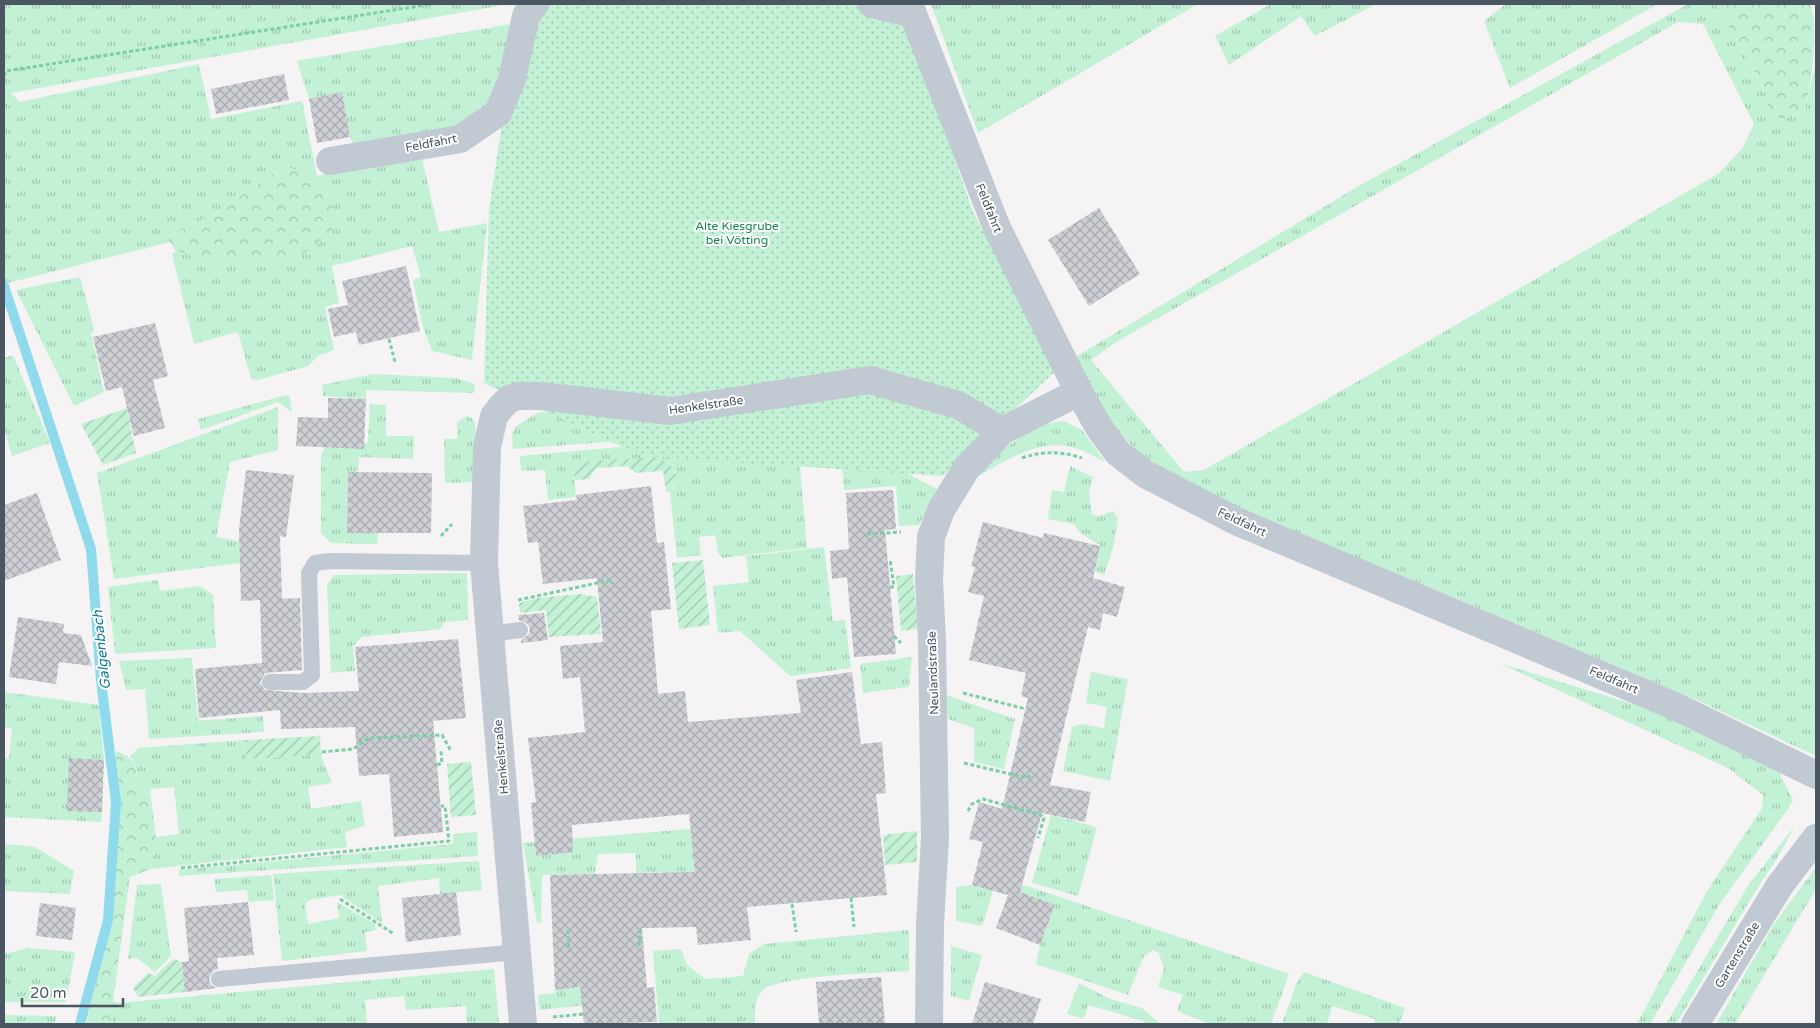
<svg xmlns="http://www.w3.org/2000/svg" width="1820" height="1028" viewBox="0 0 1820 1028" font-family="'Varela Round',sans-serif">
<defs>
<pattern id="grass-tufts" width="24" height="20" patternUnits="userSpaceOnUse" patternTransform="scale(1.25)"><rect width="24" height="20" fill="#c3f1d5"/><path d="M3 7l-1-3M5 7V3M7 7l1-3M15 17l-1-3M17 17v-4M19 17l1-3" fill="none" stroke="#a0c6b0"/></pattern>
<pattern id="forest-crowns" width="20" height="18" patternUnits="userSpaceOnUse" patternTransform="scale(1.25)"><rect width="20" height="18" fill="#c3f1d5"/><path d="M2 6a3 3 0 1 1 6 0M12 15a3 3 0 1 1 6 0" fill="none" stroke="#a0c6b0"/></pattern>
<pattern id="park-dots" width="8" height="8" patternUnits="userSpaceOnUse" patternTransform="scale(1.25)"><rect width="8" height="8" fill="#c3f1d5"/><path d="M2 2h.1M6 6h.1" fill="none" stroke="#a0c6b0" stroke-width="1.8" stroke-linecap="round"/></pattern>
<pattern id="garden-furrows" width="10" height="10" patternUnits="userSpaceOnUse" patternTransform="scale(1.25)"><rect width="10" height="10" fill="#c3f1d5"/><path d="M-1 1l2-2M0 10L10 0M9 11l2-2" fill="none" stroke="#a0c6b0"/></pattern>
<pattern id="building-cross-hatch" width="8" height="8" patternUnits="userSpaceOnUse" patternTransform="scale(1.25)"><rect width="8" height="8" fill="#cdcfd5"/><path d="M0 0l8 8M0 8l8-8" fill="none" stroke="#a8abb0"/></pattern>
</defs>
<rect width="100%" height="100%" fill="#f5f3f3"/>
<path fill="url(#grass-tufts)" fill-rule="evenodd" d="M4,4H509L11,93L20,102L199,64L211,119L302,101L317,176L421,154L439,232L487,223L472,360L432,351L423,328L413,280L421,277L412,246L332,266L339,303L325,307L334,350L318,356L308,366L258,380L251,379L238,332L194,344L172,254L176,251L208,260L285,166L210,217L184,227L167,238L170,242L4,284Z
M931,4H1198L978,133Z
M1271,4H1376L1315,36L1301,16L1229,65L1215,36Z
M1506,4H1655L1656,5L1510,88L1484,21Z
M1688,4H1716L1766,91L1768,111L1782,120L1805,109L1816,61V756L1699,701L1429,587L1241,512L1170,476L1139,454L1107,418L1074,358L1362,184ZM1678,22L1703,24L1754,124L1742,149L1718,174L1204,470L1184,472L1091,360L1116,342Z
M512,24L503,93L467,129L356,149L350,137L342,93L309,99L297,61Z
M80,277L94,329L91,333L104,392L74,406L16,290Z
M13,355L50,443L12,456L4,428V358Z
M373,374L456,378L475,384L474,393L366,390V399L323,396L322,385Z
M286,395L290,397L292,412L278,402L201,430L198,419Z
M370,404L386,405V436H414L413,459L359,457L358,472L348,473L347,532L378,533L377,544L331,543L321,533V455L328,442L368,443Z
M278,407V450L230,462L216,537L248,543V562L114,579L97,473Z
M549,412L796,428L513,449L512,436L515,427L537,413Z
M467,416L472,418L475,423L476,482L445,483L444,439H457V422Z
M1064,421L1082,430L1105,462C1093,456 1080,448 1066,446C1034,441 1004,462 976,477C1001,451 1027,423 1064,421Z
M797,431L807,548L722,558L718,553L715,535L699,537L701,555L677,558L670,492L675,486L676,472L664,460L573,467L576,497L548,500L545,470L521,471L520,456Z
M841,451L881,460L937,489L919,525L899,526L896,486L844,490Z
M1070,466L1093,477L1089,492L1092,515L1099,516L1113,511L1118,518L1114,545L1104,575L1094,571L1100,545L1080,533L1074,524L1048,519L1052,490L1064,492Z
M824,547L833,621L845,620L851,668L790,676L740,631L718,633L713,586L749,582L746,556Z
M467,573L468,620L445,622L440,629L362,637L353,646L355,671L331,673L327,585L334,575Z
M158,580L160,591L200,586L213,595L216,648L115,654L108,587Z
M912,657L909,687L863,693L860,664Z
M192,658L198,721L263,716L264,732L149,739L145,689L126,690L119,661Z
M1499,663L1662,713L1778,770L1793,800L1788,809L1721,902L1650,1024H1637L1706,893L1762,808L1763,795L1728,768Z
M1091,672L1128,679L1110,781L1063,771L1072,727L1082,724L1104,728L1107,707L1086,703Z
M4,692L99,705L104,760L69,759L102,812L101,822L4,817V758L9,759L12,728L4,727Z
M946,695L1015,719L1004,769L974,762V728L948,719Z
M245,740L247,759L321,755L332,783L308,787L311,809L361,801L365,826L345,832L347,847L151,869L156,837L179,834L174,787L150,789L139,784L136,766L130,756L139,748Z
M1051,815L1097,827L1078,896L1032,883Z
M1794,827L1781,852L1750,900L1676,1024H1666L1749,884Z
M690,829L692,845L708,843L712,888L663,913L662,872L636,873V853L598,854L595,874L542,875L541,923H537L523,843L535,842L536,856L557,840Z
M477,832L478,856L179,876V870L453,844V834Z
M4,844L35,847L74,871L70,894L4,891Z
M479,861L482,890L440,894L439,878L378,886L382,923L340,895L309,900L305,904L308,924L339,918L337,902L375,924L376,930L365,932L367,951L282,961L273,874Z
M1816,867V889L1735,1024H1716L1772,927Z
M271,875L274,900L249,902L247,890L216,892L214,879Z
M1015,882L1289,974L1271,1024H1210L1177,1011L1183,995L1158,987L1164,969L1159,953L1153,950L1144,956L1128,995L1036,964L1040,945L1055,906L1011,889Z
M161,884L171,956L155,972L137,958L128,959L137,885Z
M972,885L993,891L982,926L956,921V887Z
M909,930V971C884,973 775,975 762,991C754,999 755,1014 755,1024H659L653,951L681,949L687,965L705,979L743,976L749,954L764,944Z
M951,946L982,955L969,1001L951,996Z
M28,948L75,952L66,1002H4V954Z
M494,969L499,1024H467L466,1006L406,1010L404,996L365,1000L367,1024H111L118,1003Z
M1304,972L1405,1008L1399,1024H1374L1375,1019L1332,1006L1327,1024H1282L1297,982Z
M1079,983L1110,999L1142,1008L1160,1024H1143L1144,1021L1088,1005L1084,1019L1067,1014Z
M584,987L586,1005L539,1010L538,995L555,993V990Z
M4,1015L56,1016L55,1024H4Z"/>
<path fill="url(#forest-crowns)" d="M1716,4H1810C1820,24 1811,85 1805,109L1782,120L1768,111L1766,91Z
M285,166L316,177L335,205L332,231L298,258L253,261L208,260L176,251L167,238L184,227L210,217Z
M116,751C136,758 135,765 139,784L150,789L156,837L151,869L130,877L113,1001L118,1003L111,1024H86L111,922L120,806L115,761Z"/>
<path fill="url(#park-dots)" d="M515,4H901L973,212L1058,369L943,476L642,456L484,383L489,210L504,110Z"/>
<path fill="url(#garden-furrows)" d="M127,408L136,453L103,465L81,424Z
M656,457C668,461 674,467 678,479L670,492H666L663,471L636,473L627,466L596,468L589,479L575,480L573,467L579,462Z
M703,560L710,625L679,629L672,563Z
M913,574L918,629L901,631L896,576Z
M579,594L597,597L601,634L549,637L546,610L520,613L519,603L538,598Z
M320,736L321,755L246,759L245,740Z
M471,762L476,815L451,817L447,764Z
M917,831V862L885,865L883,835Z
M173,959L182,962L185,992L138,997L133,988L148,973L155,976Z"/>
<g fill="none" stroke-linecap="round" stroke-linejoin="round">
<path stroke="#90daee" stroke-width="10" d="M4,286L91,549L101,681L116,802L108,920L80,1024"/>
</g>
<path fill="url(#building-cross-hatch)" d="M284,74L289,100L216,114L211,89Z
M342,92L350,137L317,143L309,99Z
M1099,208L1140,274L1089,306L1048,240Z
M406,266L420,331L359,345L356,332L334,337L328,309L348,305L342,281Z
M155,323L168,376L153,380L165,428L134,436L122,387L106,391L93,337Z
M328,398L366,399L364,449L296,446L298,417L328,418Z
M246,470L294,475L286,537L280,536L282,599H277L300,598L302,670L265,673L260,682L265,690L304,693L359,691L355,647L458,639L466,718L433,721L443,832L394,837L389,774L359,776L355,727L281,729L280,710L199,718L195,669L262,663L260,600L241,601L239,529Z
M348,472L432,473L431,533H347Z
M651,486L657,543L664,542L671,609L651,611L658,694L685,691L688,722L801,713L796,680L852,672L861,744L882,742L886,793L876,794L887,895L747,907L751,940L698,945L696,927L642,928L647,988L654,987L657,1022L584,1024L580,987L555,990L550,875L695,872L689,814L572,825L573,852L536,856L531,803L536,802L528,738L585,732L580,677L563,679L560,646L603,642L597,578L543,584L538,542L528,543L523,506L577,500L576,495Z
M893,490L896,529L885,530L896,654L854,657L847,577L832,579L830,551L849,549L846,493Z
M37,493L61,560L4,581V505Z
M983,522L1043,538L1044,533L1100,546L1093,578L1125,587L1117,617L1103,613L1100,630L1088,627L1050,785L1091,792L1085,822L1042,813L1020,892L1055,905L1040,945L996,928L1008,895L972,885L983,842L969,839L979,802L1002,809L1028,698L1021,696L1026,673L969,660L984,596L968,592L975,567L971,566Z
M544,613L548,640L521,643V640L529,634L530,629L528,624L519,620L518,615Z
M18,617L64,624L63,633L81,635L92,666L59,662L56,684L9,677Z
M69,758L104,760L102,812L67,811Z
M456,892L461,935L406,942L402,898Z
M248,902L254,955L217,958L218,969L213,971L209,979L211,985L217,988L185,992L182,962L189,961L184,908Z
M40,903L76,908L72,940L36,936Z
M881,977L885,1024H819L816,982Z
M985,982L1041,999L1033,1024H972Z"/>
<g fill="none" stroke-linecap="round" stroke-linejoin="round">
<path stroke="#7ad0a6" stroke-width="3" stroke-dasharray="4 2.5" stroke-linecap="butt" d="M4,76L6,71L432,4
M389,339L395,362
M1022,458C1043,451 1061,451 1082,458
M869,532V534L901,532
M441,536L452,524
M890,587H894L890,559
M518,600L611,580L612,584
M894,636L901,643
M963,693L1026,709
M322,752L353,749L369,738L442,735L451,751
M964,763L1027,778L1032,774
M437,765L442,763L441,751
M968,811L972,804L983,799L1041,815L1044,818L1038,838
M181,868L449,841L445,806H441
M851,898L854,927
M340,899L394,934
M792,904L796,932
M568,930L569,949
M639,946L640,928
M553,1017L583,1014"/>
<path stroke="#c1cad2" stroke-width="16" d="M491,634L520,630
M270,682H303L312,675L309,573L315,563L330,561L484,563
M219,979L518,952"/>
<path stroke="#c1cad2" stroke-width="28" d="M872,4L913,14
M909,4L997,228L1079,392L1100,429L1118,453L1145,474L1236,521L1677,707L1816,775
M330,161L460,139L498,113L512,79L526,16L535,4
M523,1024L484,563L487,447L494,416L501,407L509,399L518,396H541L670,411L870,380L958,405L1002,431
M929,1024L930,924L935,838L932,642L929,579L931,537L941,510L966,469L1002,431L1079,392
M1695,1024L1780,885L1816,838"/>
</g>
<g text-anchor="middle" stroke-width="4" stroke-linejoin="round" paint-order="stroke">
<g font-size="12" fill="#4a5661" stroke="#fff">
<text transform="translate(431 143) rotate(-11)" y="4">Feldfahrt</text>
<text transform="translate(989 208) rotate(68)" y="4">Feldfahrt</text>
<text transform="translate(706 405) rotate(-8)" y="4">Henkelstraße</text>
<text transform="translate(1242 522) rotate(25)" y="4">Feldfahrt</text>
<text transform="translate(933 673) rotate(-92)" y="4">Neulandstraße</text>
<text transform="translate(1614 680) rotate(23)" y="4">Feldfahrt</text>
<text transform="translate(501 757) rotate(-95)" y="4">Henkelstraße</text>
<text transform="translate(1737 955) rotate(-59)" y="4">Gartenstraße</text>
</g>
<g font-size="12" fill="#17864f" stroke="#fff">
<text x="737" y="230">Alte Kiesgrube<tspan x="737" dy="14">bei Vötting</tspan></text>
</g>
<g font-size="14" font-style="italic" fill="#0c7c9b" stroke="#fff">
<text transform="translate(101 650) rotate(-96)" y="5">Galgenbach</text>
</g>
</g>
<rect width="1820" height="1028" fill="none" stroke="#4a5661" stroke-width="10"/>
<path d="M22 998v8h101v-8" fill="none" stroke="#4a5661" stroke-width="2.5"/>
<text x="30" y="998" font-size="15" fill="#4a5661" stroke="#ffffff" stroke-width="4" paint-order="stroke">20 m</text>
</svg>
